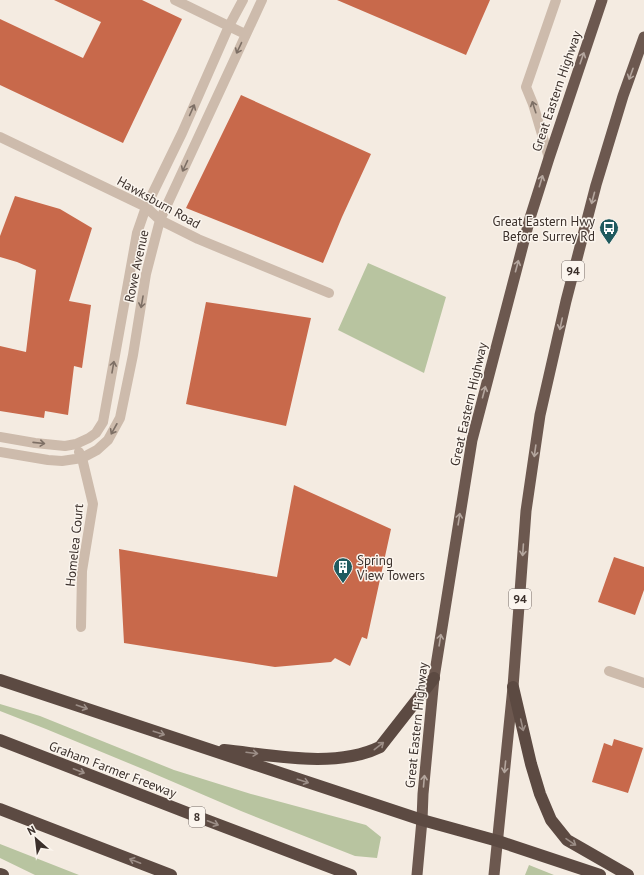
<svg xmlns="http://www.w3.org/2000/svg" width="644" height="875" viewBox="0 0 644 875" font-family="'PT Sans',sans-serif">
<rect width="100%" height="100%" fill="#f4ebe1"/>
<path fill="#b8c4a0" d="M368,263L446,297L424,373L338,330Z
M0,704L40,716L174,770L251,794L366,825L381,837L377,858L355,856L241,811L150,772L46,729L0,711Z
M0,844L79,875H35L0,858Z
M529,865L554,875H525Z"/>
<path fill="#c8694b" d="M54,0H142L182,19L123,143L0,85V19L83,58L101,22Z
M337,0H490L466,55Z
M241,95L371,154L342,217L323,263L186,208Z
M15,196L60,209L92,228L69,301L91,305L82,368L74,366L68,415L45,411L44,418L0,411V346L26,352L36,270L17,262L0,257V236Z
M206,302L311,318L286,426L186,404Z
M294,485L391,529L367,639L362,637L350,666L335,658L331,662L275,667L124,643L119,549L277,577Z
M614,557L644,567V590L635,615L598,602Z
M614,739L643,748L628,793L592,782L604,743L612,746Z"/>
<g fill="none" stroke-linecap="round" stroke-linejoin="round">
<path stroke="#cdbbac" stroke-width="10" d="M175,0L245,34
M0,137L146,207L160,220L198,239L329,293
M549,158L533,104L526,87L556,0
M0,437L35,443L65,446L76,444L89,438L96,433L103,422L137,233L146,207L182,133L229,26L243,0
M0,452L48,460L62,461L82,458L97,450L108,440L120,418L133,355L146,274L160,220L262,0
M79,452L82,458L93,504L82,571L81,627
M609,671L644,683"/>
<path stroke="#6c584f" stroke-width="11" d="M417,875L422,820L423,794L434,678L472,440L530,218L549,158L602,0
M494,875L513,687L526,511L540,415L566,301L596,185L623,96L644,37"/>
<path stroke="#5c4a42" stroke-width="12" d="M0,680L422,820L498,841L600,875
M513,687L531,764L540,794L551,820L567,840L628,875
M0,740L193,815L351,875
M224,750C272,755 335,769 380,747L434,678
M0,809L171,875
M0,874L3,875"/>
</g>
<defs><path id="oneway-shaft" d="M-6 0H5M1.5-3L5.5 0L1.5 3" fill="none" stroke-width="1.6" stroke-linecap="round" stroke-linejoin="round"/></defs>
<g stroke="#7d6f65">
<use href="#oneway-shaft" transform="translate(239 48) rotate(115)"/>
<use href="#oneway-shaft" transform="translate(534 107) rotate(-108)"/>
<use href="#oneway-shaft" transform="translate(192 110) rotate(-66)"/>
<use href="#oneway-shaft" transform="translate(185 166) rotate(115)"/>
<use href="#oneway-shaft" transform="translate(142 302) rotate(100)"/>
<use href="#oneway-shaft" transform="translate(113 367) rotate(-80)"/>
<use href="#oneway-shaft" transform="translate(114 429) rotate(119)"/>
<use href="#oneway-shaft" transform="translate(39 443) rotate(6)"/>
</g>
<g stroke="#b4a69e">
<use href="#oneway-shaft" transform="translate(582 58) rotate(-71)"/>
<use href="#oneway-shaft" transform="translate(631 74) rotate(110)"/>
<use href="#oneway-shaft" transform="translate(541 181) rotate(-73)"/>
<use href="#oneway-shaft" transform="translate(593 198) rotate(105)"/>
<use href="#oneway-shaft" transform="translate(517 266) rotate(-75)"/>
<use href="#oneway-shaft" transform="translate(561 324) rotate(102)"/>
<use href="#oneway-shaft" transform="translate(484 392) rotate(-75)"/>
<use href="#oneway-shaft" transform="translate(535 451) rotate(98)"/>
<use href="#oneway-shaft" transform="translate(459 519) rotate(-81)"/>
<use href="#oneway-shaft" transform="translate(523 550) rotate(94)"/>
<use href="#oneway-shaft" transform="translate(440 640) rotate(-81)"/>
<use href="#oneway-shaft" transform="translate(505 767) rotate(96)"/>
<use href="#oneway-shaft" transform="translate(424 781) rotate(-85)"/>
</g>
<g stroke="#9c8e87">
<use href="#oneway-shaft" transform="translate(82 707) rotate(19)"/>
<use href="#oneway-shaft" transform="translate(522 725) rotate(77)"/>
<use href="#oneway-shaft" transform="translate(159 733) rotate(18)"/>
<use href="#oneway-shaft" transform="translate(379 746) rotate(-38)"/>
<use href="#oneway-shaft" transform="translate(252 753) rotate(7)"/>
<use href="#oneway-shaft" transform="translate(79 771) rotate(21)"/>
<use href="#oneway-shaft" transform="translate(303 781) rotate(18)"/>
<use href="#oneway-shaft" transform="translate(213 823) rotate(21)"/>
<use href="#oneway-shaft" transform="translate(571 842) rotate(34)"/>
<use href="#oneway-shaft" transform="translate(135 861) rotate(-159)"/>
</g>
<defs>
<g id="bus-pin" transform="scale(1)"><path d="M0 17L-7.5 6A9.5 9.5 0 1 1 7.5 6Z" fill="#1f5a5e" stroke="#fbf5ee"/><path d="M-5-6H5V4H4V6H2V4H-2V6H-4V4H-5ZM-3.5-4V0h7V-4ZM-3.5 1.2v1.5H-2V1.2ZM2 1.2v1.5H3.5V1.2Z" fill="#fff"/></g>
<g id="building-pin" transform="scale(1)"><path d="M0 17L-7.5 6A9.5 9.5 0 1 1 7.5 6Z" fill="#1f5a5e" stroke="#fbf5ee"/><path d="M-4-6H4V6H1V3H-1V6H-4ZM-2.5-4.3h1.7v1.8h-1.7ZM.8-4.3h1.7v1.8H.8ZM-2.5-1h1.7V.8h-1.7ZM.8-1h1.7V.8H.8Z" fill="#fff"/></g>
</defs>
<g fill-rule="evenodd">
<use href="#bus-pin" x="609" y="228"/>
<use href="#building-pin" x="343" y="567"/>
</g>
<g text-anchor="middle" stroke-width="3" stroke-linejoin="round" paint-order="stroke">
<g fill="#fbf5ee" stroke="#756b66" stroke-width="1">
<rect x="562" y="261" width="22" height="20" rx="3"/>
<rect x="509" y="589" width="22" height="20" rx="3"/>
<rect x="189" y="807" width="16" height="20" rx="3"/>
</g>
<g font-size="12" font-weight="bold" fill="#3b302b">
<text x="573" y="275">94</text>
<text x="520" y="603">94</text>
<text x="197" y="821">8</text>
</g>
<g font-size="13" fill="#3b302b" stroke="#fbf5ee">
<text transform="translate(556 91) rotate(-71)" y="5">Great Eastern Highway</text>
<text transform="translate(159 202) rotate(29)" y="5">Hawksburn Road</text>
<text transform="translate(136 266) rotate(-78)" y="5">Rowe Avenue</text>
<text transform="translate(468 404) rotate(-77)" y="5">Great Eastern Highway</text>
<text transform="translate(74 545) rotate(-84)" y="5">Homelea Court</text>
<text transform="translate(416 725) rotate(-84)" y="5">Great Eastern Highway</text>
<text transform="translate(113 769) rotate(21)" y="5">Graham Farmer Freeway</text>
</g>
<g font-size="13" fill="#3b302b" stroke="#fbf5ee" text-anchor="end">
<text x="595" y="226">Great Eastern Hwy<tspan x="595" dy="15">Before Surrey Rd</tspan></text>
<text x="357" y="565" text-anchor="start">Spring<tspan x="357" dy="15">View Towers</tspan></text>
</g>
</g>
<g transform="translate(36 839) rotate(332)" stroke="#fbf5ee" stroke-width="3" paint-order="stroke">
<path d="M0-3L7 15L0 10L-7 15Z" fill="#3b302b"/>
<text y="-6" font-size="11" font-weight="bold" text-anchor="middle" fill="#3b302b">N</text>
</g>
</svg>
